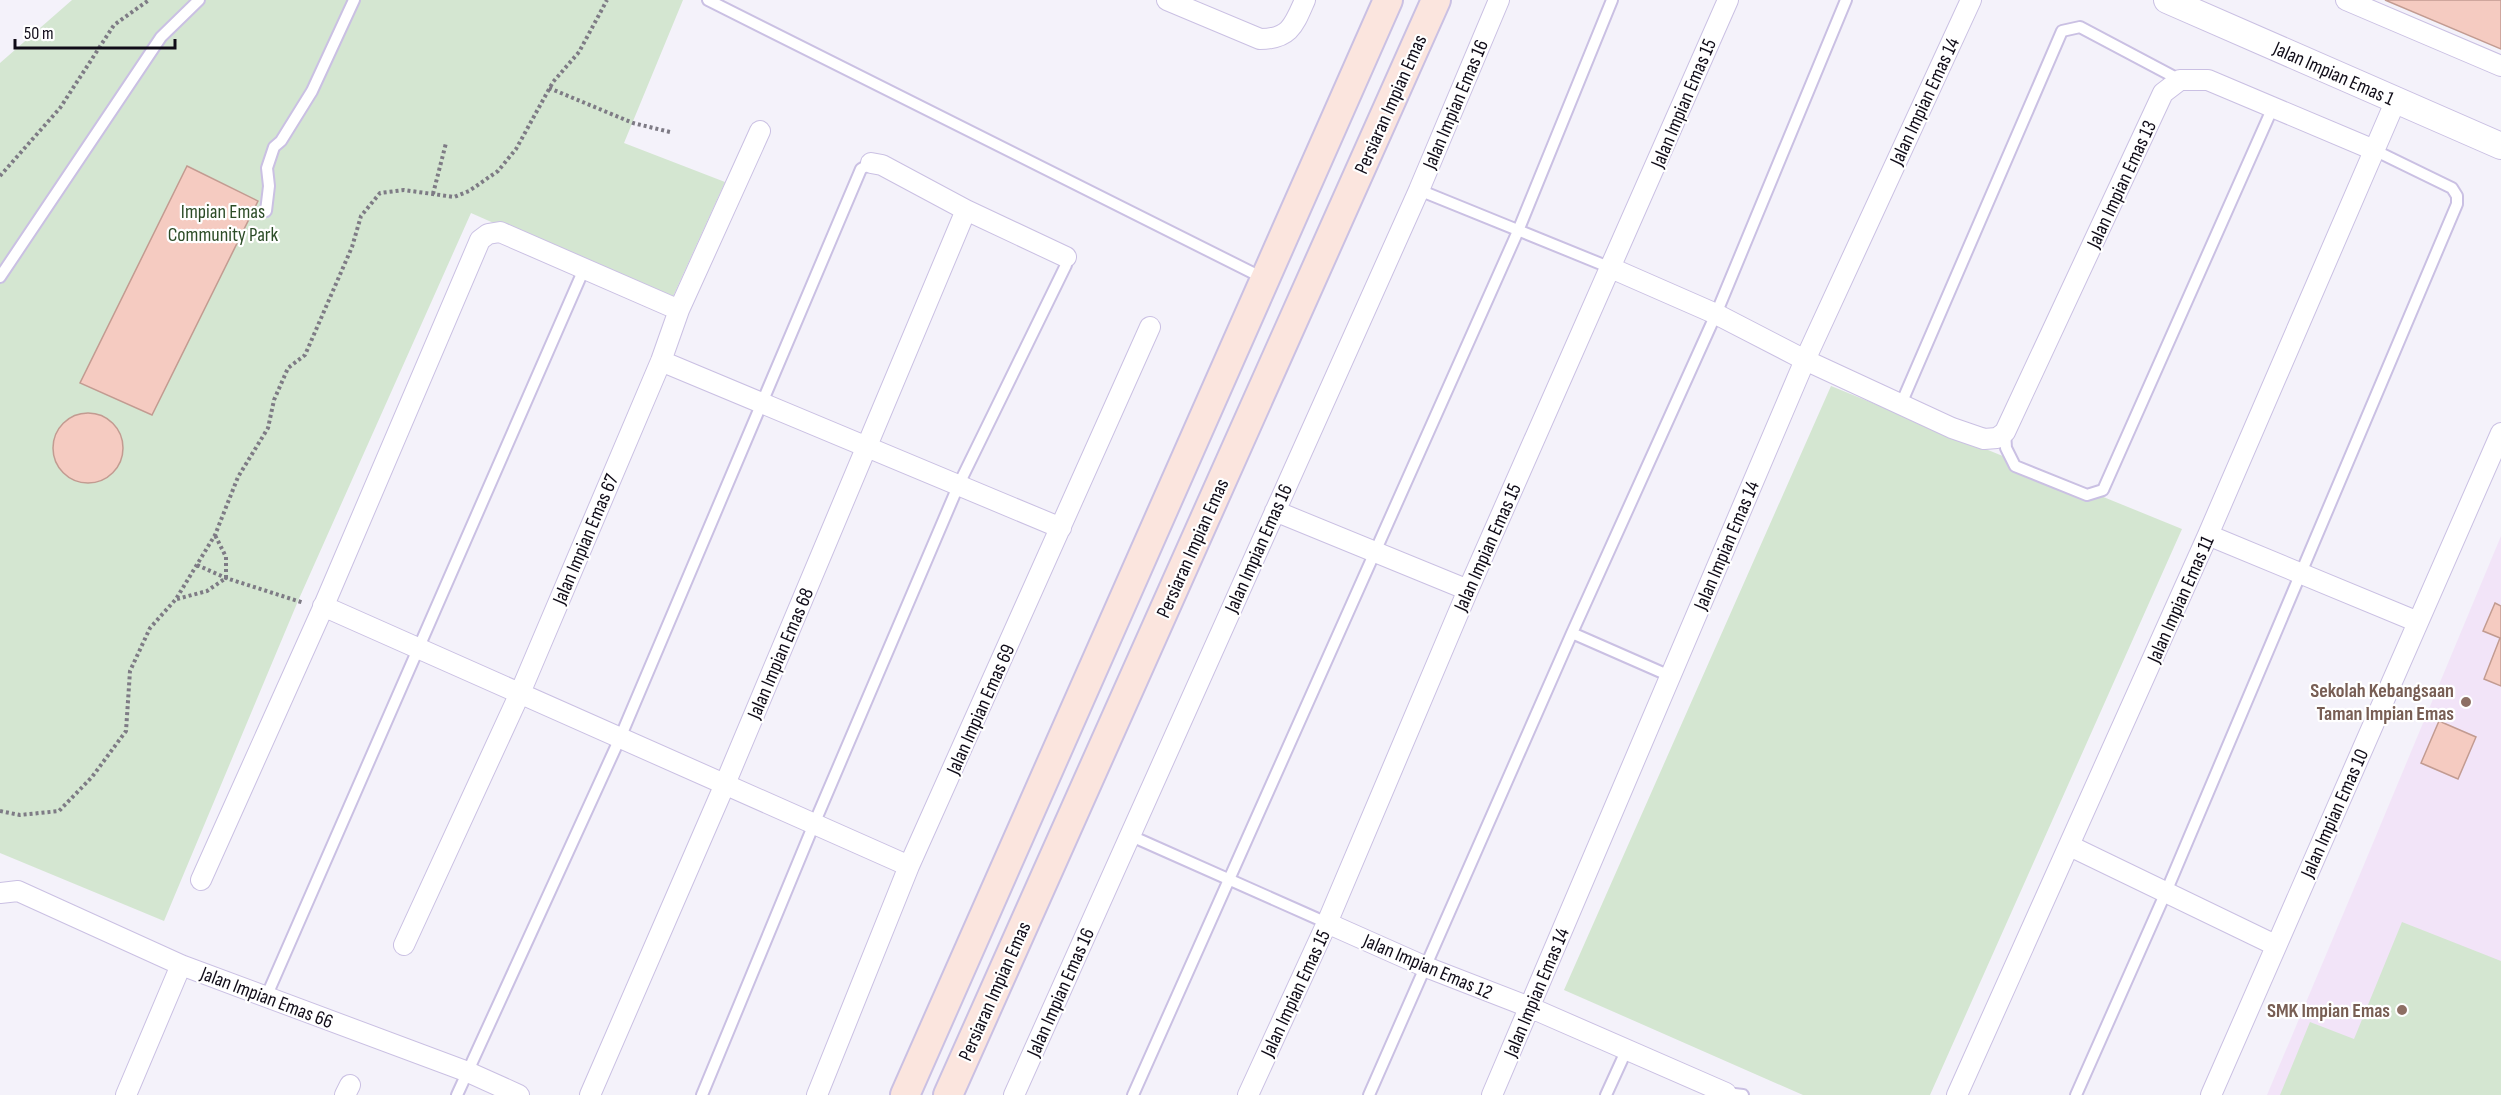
<svg xmlns="http://www.w3.org/2000/svg" width="2501" height="1095" viewBox="0 0 2501 1095" font-family="'Sofia Sans Condensed',sans-serif">
<rect width="100%" height="100%" fill="#f4f2fa"/>
<path fill="#f2e4f8" d="M2501,536V1095H2267L2363,867Z"/>
<path fill="#d4e6d1" d="M72,0H683L624,143L725,182L671,301L471,213L298,601L164,921L0,853V63Z
M1831,386L2182,529L1930,1095H1803L1564,990Z
M2402,922L2501,961V1095H2280L2310,1022L2354,1039Z"/>
<path fill="#f5cbc1" stroke="#c29b91" stroke-width="1.5" d="M2385,0H2501V49Z
M187,166L258,201L152,415L80,383Z
M53 448a35 35 0 1 1 70 0a35 35 0 1 1-70 0Z
M2495,603L2501,606V686L2484,679L2500,638L2483,631Z
M2439,721L2476,737L2458,779L2421,763Z"/>
<g fill="none" stroke-linecap="round" stroke-linejoin="round">
<g stroke="#cac0e3" stroke-width="14">
<path id="service" d="M708,0L1263,278
M1419,190L1611,268
M266,211L269,186L267,168L274,147L281,141L312,91L354,0
M0,277L161,37L199,0
M1901,404L2062,31L2080,27L2180,80
M2005,432L2006,448L2015,466L2087,495L2103,490L2273,107
M1572,633L1670,676
M1129,835L1327,923
M267,995L584,269
M1726,1093L1743,1095
M457,1095L620,738L861,169L871,163
M702,1095L814,824L959,484L1066,265V257
M1133,1095L1518,231L1612,0
M1369,1095L1572,633L1716,314L1846,0
M1606,1095L1627,1049
M2076,1095L2166,892L2457,204V196L2452,188L2374,150"/>
</g>
<g stroke="#cac0e3" stroke-width="22">
<path id="minor" d="M1167,0L1260,39C1290,39 1294,25 1305,0
M2346,0L2501,66
M871,163L882,165L966,210L1066,257
M1611,268L1716,314L1805,360L1952,428L1984,439L1997,438L2005,432L2163,93L2180,80H2208L2374,150
M661,361L1061,528
M1275,511L1468,590
M2208,535L2418,622
M323,606L909,866
M2070,846L2275,945
M201,880L322,610L480,240L488,234L500,232L679,310
M0,893L18,891L181,965L468,1072L519,1095
M1327,923L1426,967L1529,1007L1726,1093L1725,1095
M404,945L520,693L661,361L679,310L760,131
M126,1095L181,965
M345,1095L350,1085
M590,1095L725,784L966,210
M817,1095L909,866L1150,327
M1014,1095L1419,190L1499,0
M1248,1095L1327,923L1468,590L1728,0
M1492,1095L1805,360L1971,0
M1957,1095L2208,535L2396,100
M2211,1095L2501,433"/>
</g>
<g stroke="#cac0e3" stroke-width="28">
<path id="tertiary" d="M2167,0L2501,146"/>
</g>
<g stroke="#cac0e3" stroke-width="32">
<path id="secondary" d="M905,1095L1388,0
M948,1095L1436,0"/>
</g>
<path stroke="#7e7b85" stroke-width="4" stroke-dasharray="3 3" stroke-linecap="butt" d="M549,88L633,123L670,132
M0,176L60,108L114,25L149,0
M433,194L446,143
M197,565L226,578L304,603
M177,599L207,591L226,578V557L215,535
M0,811L20,815L59,811L92,777L126,731L130,671L150,628L176,599L215,535L238,477L268,428L274,400L288,368L305,355L352,247L361,216L380,193L404,190L454,197L469,191L498,171L516,149L553,82L579,52L607,0"/>
<use href="#service" stroke="#fff" stroke-width="10"/>
<use href="#minor" stroke="#fff" stroke-width="20"/>
<use href="#tertiary" stroke="#fff" stroke-width="26"/>
<use href="#secondary" stroke="#fbe5de" stroke-width="28"/>
</g>
<g fill="#8d6e63" stroke="#fff" stroke-width="2">
<circle cx="2466" cy="702" r="6"/>
<circle cx="2402" cy="1010" r="6"/>
</g>
<g text-anchor="middle" stroke-width="4.5" stroke-linejoin="round" paint-order="stroke">
<g font-size="20" fill="#100c18" stroke="#fff">
<text transform="translate(2334 73) rotate(24)" y="7">Jalan Impian Emas 1</text>
<text transform="translate(1924 101) rotate(-65)" y="7">Jalan Impian Emas 14</text>
<text transform="translate(1683 103) rotate(-67)" y="7">Jalan Impian Emas 15</text>
<text transform="translate(1390 104) rotate(-66)" y="7">Persiaran Impian Emas</text>
<text transform="translate(1455 104) rotate(-67)" y="7">Jalan Impian Emas 16</text>
<text transform="translate(2121 184) rotate(-65)" y="7">Jalan Impian Emas 13</text>
<text transform="translate(585 539) rotate(-67)" y="7">Jalan Impian Emas 67</text>
<text transform="translate(1726 545) rotate(-67)" y="7">Jalan Impian Emas 14</text>
<text transform="translate(1487 547) rotate(-66)" y="7">Jalan Impian Emas 15</text>
<text transform="translate(1192 548) rotate(-66)" y="7">Persiaran Impian Emas</text>
<text transform="translate(1258 548) rotate(-66)" y="7">Jalan Impian Emas 16</text>
<text transform="translate(2180 599) rotate(-66)" y="7">Jalan Impian Emas 11</text>
<text transform="translate(780 653) rotate(-67)" y="7">Jalan Impian Emas 68</text>
<text transform="translate(980 709) rotate(-66)" y="7">Jalan Impian Emas 69</text>
<text transform="translate(2334 813) rotate(-66)" y="7">Jalan Impian Emas 10</text>
<text transform="translate(1428 966) rotate(23)" y="7">Jalan Impian Emas 12</text>
<text transform="translate(994 991) rotate(-66)" y="7">Persiaran Impian Emas</text>
<text transform="translate(1060 992) rotate(-66)" y="7">Jalan Impian Emas 16</text>
<text transform="translate(1536 992) rotate(-67)" y="7">Jalan Impian Emas 14</text>
<text transform="translate(1295 993) rotate(-65)" y="7">Jalan Impian Emas 15</text>
<text transform="translate(267 997) rotate(21)" y="7">Jalan Impian Emas 66</text>
</g>
<g font-size="20" fill="#2c4c27" stroke="#fff">
<text x="223" y="218">Impian Emas<tspan x="223" dy="23">Community Park</tspan></text>
</g>
<g font-size="20" font-weight="bold" fill="#785e54" stroke="#fff" text-anchor="end">
<text x="2454" y="697">Sekolah Kebangsaan<tspan x="2454" dy="23">Taman Impian Emas</tspan></text>
<text x="2390" y="1017">SMK Impian Emas</text>
</g>
</g>
<path d="M15 39v9h160v-9" fill="none" stroke="#100c18" stroke-width="3"/>
<text x="24" y="39" font-size="18" fill="#100c18" stroke="#ffffff" stroke-width="4.5" paint-order="stroke">50 m</text>
</svg>
